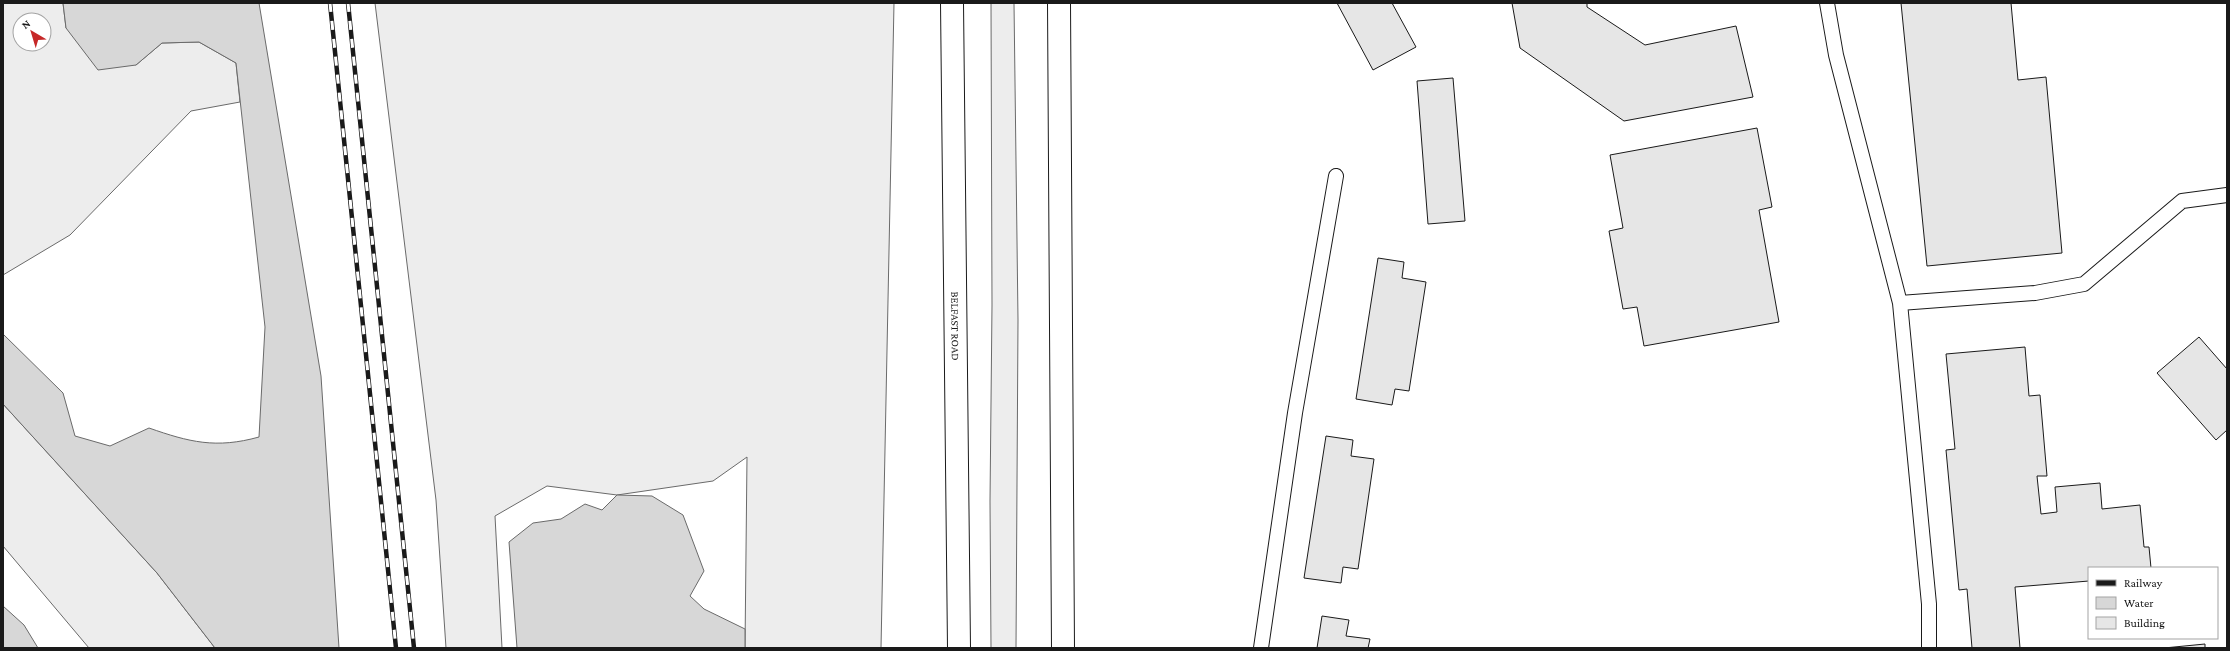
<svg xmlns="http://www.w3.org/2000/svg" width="2230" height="651" viewBox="0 0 2230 651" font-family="'Crimson Pro',serif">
<rect width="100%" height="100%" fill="#fff"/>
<path fill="#ededed" stroke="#6a6a6a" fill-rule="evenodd" d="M3,3H63L66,28L136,65L162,43L199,42L236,63L240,102L191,111L70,235L3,275ZM20,20H44V44H20Z
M375,3H894L881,648H745L747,457L713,481L617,495L547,486L495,516L502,648H446L436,500Z
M991,3H1014L1018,320L1016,648H991L990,501L992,305Z
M3,404L157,573L215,648H89L3,546Z"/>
<path fill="#d7d7d7" stroke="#6a6a6a" d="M63,3H259L321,376L339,648H215L157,573L3,404V334L63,393L75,436L110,446L149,428C189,442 216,449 259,437L265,327L236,63L199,42L162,43L136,65L98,70L66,28Z
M617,495L652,496L683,515L704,571L690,596L704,609L745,629V648H517L509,542L533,523L561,519L585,504L602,510Z
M3,606L24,625L38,648H3Z"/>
<path fill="#e6e6e6" stroke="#1a1a1a" d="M1337,3H1392L1416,47L1373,70Z
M1512,3H1587V7L1645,45L1736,26L1753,97L1624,121L1520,48Z
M1901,3H2011L2018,80L2046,77L2062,253L1927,266Z
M1453,78L1465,221L1428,224L1417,81Z
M1757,128L1772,207L1759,210L1779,322L1644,346L1637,307L1623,309L1609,231L1623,228L1610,155Z
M1378,258L1404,262L1402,278L1426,282L1409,391L1395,389L1392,405L1356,399Z
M2199,337L2227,369V430L2216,440L2157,373Z
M2025,347L2029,396L2040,395L2047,476H2037L2041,514L2057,512L2055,487L2100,483L2102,509L2140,505L2144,547H2149L2151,568H2089V581L2015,587L2020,648H1972L1967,589L1959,590L1946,450L1955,449L1946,354Z
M1326,436L1353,440L1351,456L1374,459L1358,569L1343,567L1341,583L1304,578Z
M1322,616L1349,620L1346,636L1370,639L1368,648H1317Z
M2205,644V648H2164Z"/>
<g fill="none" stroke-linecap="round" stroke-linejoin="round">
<g stroke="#1a1a1a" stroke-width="16">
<path id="lane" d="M1827,3L1836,55L1900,303L1929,604V648
M1900,303L2035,293L2084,284L2182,201L2227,195
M1261,648L1295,413L1336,176"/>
</g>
<g stroke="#1a1a1a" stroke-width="24">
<g id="highway">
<path id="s1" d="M952,3L959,648"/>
<path d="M1059,3L1063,648"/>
</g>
</g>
<use href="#lane" stroke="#fff" stroke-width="14"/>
<use href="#highway" stroke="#fff" stroke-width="22"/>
<g stroke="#1a1a1a" stroke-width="4.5">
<path id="rail" d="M330,3L396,648
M348,3L414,648"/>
</g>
<use href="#rail" stroke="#fff" stroke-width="3" stroke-dasharray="9" stroke-linecap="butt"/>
</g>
<g text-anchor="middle" stroke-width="3" stroke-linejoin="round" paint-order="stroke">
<g font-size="11" fill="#1a1a1a" stroke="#fff">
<text dy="4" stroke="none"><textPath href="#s1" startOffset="323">BELFAST ROAD</textPath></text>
</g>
</g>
<rect width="2230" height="651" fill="none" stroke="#1a1a1a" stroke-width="8"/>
<rect x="2088" y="567" width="130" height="72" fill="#ffffff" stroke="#a3a3a3"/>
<rect x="2096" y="580" width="20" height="6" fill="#1a1a1a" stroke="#a3a3a3"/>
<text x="2124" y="587" font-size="12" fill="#1a1a1a">Railway</text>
<rect x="2096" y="597" width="20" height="12" fill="#d7d7d7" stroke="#a3a3a3"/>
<text x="2124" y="607" font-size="12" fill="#1a1a1a">Water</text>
<rect x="2096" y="617" width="20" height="12" fill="#e6e6e6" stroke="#a3a3a3"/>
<text x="2124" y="627" font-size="12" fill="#1a1a1a">Building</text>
<g transform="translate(32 32) rotate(322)"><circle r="19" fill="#ffffff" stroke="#a3a3a3"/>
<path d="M0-3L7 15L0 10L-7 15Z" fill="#c62828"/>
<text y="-6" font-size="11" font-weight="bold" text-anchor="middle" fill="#1a1a1a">N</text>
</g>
</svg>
